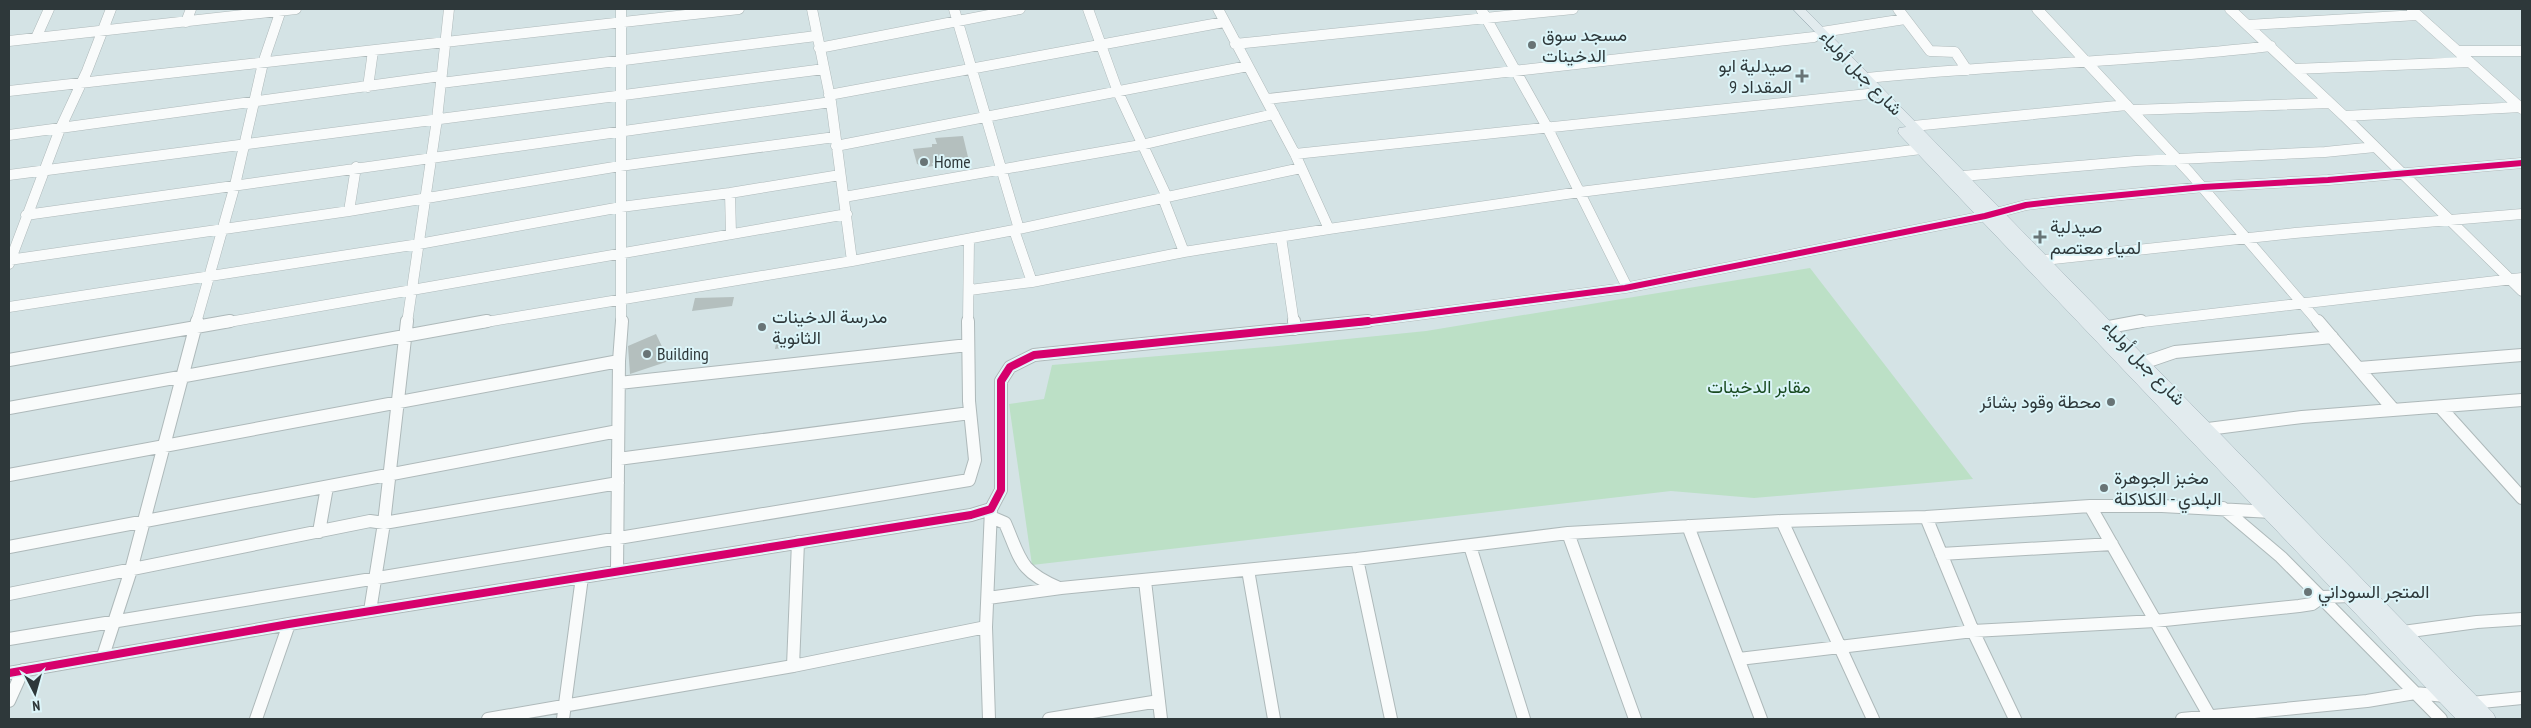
<svg xmlns="http://www.w3.org/2000/svg" width="2531" height="728" viewBox="0 0 2531 728" font-family="'PT Sans Narrow',Vazirmatn,sans-serif">
<rect width="100%" height="100%" fill="#d4e3e5"/>
<path fill="#bce0c6" d="M1810,268L1973,479L1754,498L1671,491L1032,565L1009,404L1044,399L1052,365L1278,346L1426,331Z"/>
<path fill="#b4bfbe" d="M963,136L968,157L932,163L933,166L927,167L917,164L913,149L932,147V144H937L935,138Z
M734,297L732,306L692,311L695,298Z
M656,334L669,361L630,374L628,346Z
M806,336L807,344L775,349L777,339Z"/>
<g fill="none" stroke-linecap="round" stroke-linejoin="round">
<g stroke="#aeb9ba" stroke-width="11">
<path id="minor-far1" d="M621,9V323
M812,9L831,102L852,261
M954,9L1019,229
M1088,9L1118,92L1167,197
M1218,9L1295,154L1329,229
M1481,9L1547,127L1627,287
M1898,9L1930,51L1955,52L1967,70
M2037,9L2190,173L2319,323
M2230,9L2344,116L2522,291
M2412,10L2522,109
M186,22L191,9
M2248,25L2417,15
M1822,32L1905,19
M36,38L49,9
M9,41L296,9
M1235,44L1573,9
M819,48L1020,9
M2458,51H2522
M2294,69L2470,62
M1867,78C2001,64 2137,62 2271,46
M441,83L816,36
M368,87L373,51
M9,91L739,9
M829,95L1224,22
M1267,99L1814,37
M2133,110L2330,103
M2344,116L2522,107
M1913,126L2127,105
M9,135L441,76
M836,146L1248,66
M1295,154L1868,94
M9,175L824,69
M1963,176L2136,161L2325,152L2375,147
M730,193L731,234
M844,197L1141,145L1274,114
M1163,198L1184,252
M349,211L356,167
M26,215L831,102
M1014,230L1032,282
M1281,237L1294,323
M9,260L349,211L620,166L835,137
M2044,260L2295,233L2522,214
M9,264L60,129L87,71L111,9
M970,290L1032,282L1184,252L1329,229L1580,192L1921,149
M9,307L419,244L621,207L730,193L840,175
M196,323L235,185L263,63L281,10
M223,323L847,214
M407,323L437,119L449,9
M480,323L852,261L1014,230L1301,168
M968,323L969,239
M1356,323L1625,288L1985,216L2026,205L2060,201L2203,187L2328,180L2522,163
M2134,323L2522,278"/>
</g>
<g stroke="#aeb9ba" stroke-width="14">
<path id="minor" d="M1294,321L1295,329
M2318,321L2393,409
M2109,327L2141,321
M9,360L230,321
M2134,366L2175,352L2332,337
M2359,368L2522,355
M619,383L968,345
M2440,407L2522,498
M9,408L487,321
M2208,429L2302,417L2522,400
M618,459L970,413
M9,475L619,361
M2090,506L2209,715
M2223,508L2281,557L2441,719
M991,517L1005,523C1021,560 1019,571 1059,588
M1926,517L1973,631L2015,719
M1782,521L1873,719
M1688,526L1761,719
M319,532L327,487
M1568,533L1635,719
M1470,546L1524,719
M9,547L618,431
M1941,554L2112,544
M1357,559L1391,719
M1248,570L1274,719
M617,571L619,361L622,321
M1145,581L1161,719
M9,594L370,521L384,523L618,483
M988,598L1061,588L1357,559L1568,533L1782,521L1926,517L2090,506H2162L2272,512
M370,611L384,523L407,321
M2403,632L2477,622L2522,619
M9,639L969,480L975,460L969,401L968,321
M103,656L131,570L197,321
M1739,659L1973,631L2155,621L2299,606L2312,604L2322,597L2351,596
M793,666L798,542
M9,673L289,624L971,515L991,509L1001,490V381L1010,367L1034,355L1368,321
M9,701L23,670
M2471,703L2522,698
M256,719L289,624
M488,719L793,666L986,627
M563,719L582,577
M989,719L986,627L991,509
M1049,719L1159,701
M2182,719L2367,701L2415,693L2445,696"/>
</g>
<g stroke="#9eafb6" stroke-width="1">
<path id="major" d="M1793,9H1805L2493,713L2496,719H2456L1899,134L1898,131L1899,128L1906,127Z"/>
</g>
<use href="#minor-far1" stroke="#f9fbfb" stroke-width="10"/>
<use href="#minor" stroke="#f9fbfb" stroke-width="12"/>
<use href="#major" fill="#e2ebee" fill-rule="evenodd"/>
<g stroke="#dcf5f9" stroke-width="9">
<path id="cycleway-far1" d="M1356,323L1625,288L1985,216L2026,205L2060,201L2203,187L2328,180L2522,163"/>
</g>
<g stroke="#dcf5f9" stroke-width="11">
<path id="cycleway" d="M9,673L289,624L971,515L991,509L1001,490V381L1010,367L1034,355L1368,321"/>
</g>
<use href="#cycleway-far1" stroke="#d6006c" stroke-width="6"/>
<use href="#cycleway" stroke="#d6006c" stroke-width="8"/>
</g>
<g fill="#687476" stroke="#dcf5f9" stroke-width="2">
<circle cx="1532" cy="45" r="5"/>
<path d="M1799.5 68.5h5v5h5v5h-5v5h-5v-5h-5v-5h5z"/>
<circle cx="924" cy="162" r="5"/>
<path d="M2037.5 229.5h5v5h5v5h-5v5h-5v-5h-5v-5h5z"/>
<circle cx="762" cy="327" r="5"/>
<circle cx="647" cy="354" r="5"/>
<circle cx="2111" cy="402" r="5"/>
<circle cx="2104" cy="488" r="5"/>
<circle cx="2308" cy="592" r="5"/>
</g>
<g text-anchor="middle" stroke-width="4" stroke-linejoin="round" paint-order="stroke">
<g font-size="18" fill="#2e383a" stroke="#dcf5f9" text-anchor="start">
<text x="1542" y="41">مسجد سوق<tspan x="1542" dy="21">الدخينات</tspan></text>
<text x="1792" y="72" text-anchor="end">صيدلية ابو<tspan x="1792" dy="21">المقداد 9</tspan></text>
<text x="934" y="168">Home</text>
<text x="2050" y="233">صيدلية<tspan x="2050" dy="21">لمياء معتصم</tspan></text>
<text x="772" y="323">مدرسة الدخينات<tspan x="772" dy="21">الثانوية</tspan></text>
<text x="657" y="360">Building</text>
<text x="2101" y="408" text-anchor="end">محطة وقود بشائر</text>
<text x="2114" y="484">مخبز الجوهرة<tspan x="2114" dy="21">البلدي - الكلاكلة</tspan></text>
<text x="2318" y="598">المتجر السوداني</text>
</g>
<g font-size="18" fill="#2e383a" stroke="#dcf5f9">
<text transform="translate(1861 73) rotate(46)" y="6">شارع جبل أولياء</text>
<text transform="translate(2144 363) rotate(46)" y="6">شارع جبل أولياء</text>
</g>
<g font-size="18" fill="#194a20" stroke="#dcf5f9">
<text x="1759" y="393">مقابر الدخينات</text>
</g>
</g>
<rect width="2531" height="728" fill="none" stroke="#2e383a" stroke-width="20"/>
<g transform="translate(35 693) rotate(174)" stroke="#dcf5f9" stroke-width="4" paint-order="stroke">
<path d="M0-4L9 19L0 12L-9 19Z" fill="#2e383a"/>
<text y="-8" font-size="14" font-weight="bold" text-anchor="middle" fill="#2e383a">N</text>
</g>
</svg>
